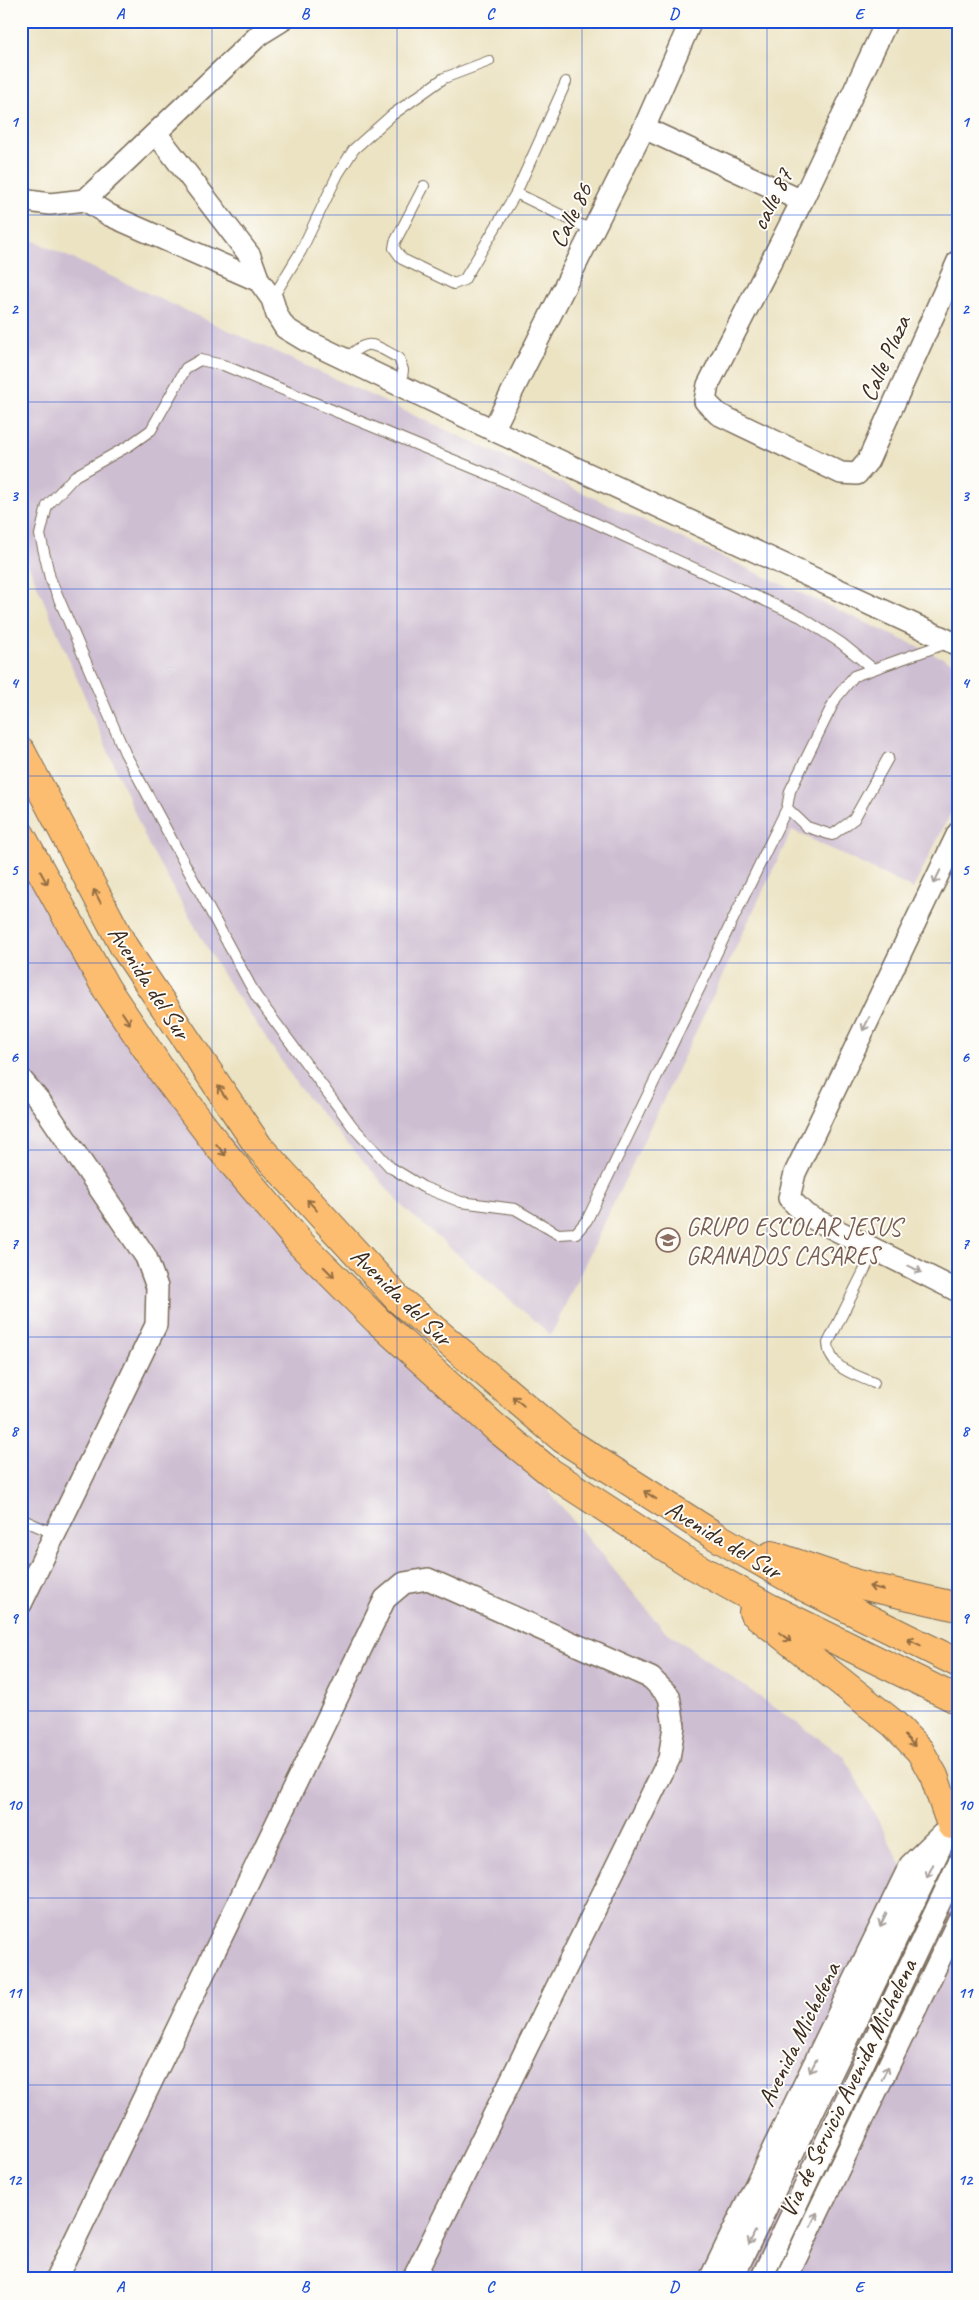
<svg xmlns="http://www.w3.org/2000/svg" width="979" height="2300" viewBox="0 0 979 2300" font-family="Caveat,sans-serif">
<rect width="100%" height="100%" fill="#fdfcf7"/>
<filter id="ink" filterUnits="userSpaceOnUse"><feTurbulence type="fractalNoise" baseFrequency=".02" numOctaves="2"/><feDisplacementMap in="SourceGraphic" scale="10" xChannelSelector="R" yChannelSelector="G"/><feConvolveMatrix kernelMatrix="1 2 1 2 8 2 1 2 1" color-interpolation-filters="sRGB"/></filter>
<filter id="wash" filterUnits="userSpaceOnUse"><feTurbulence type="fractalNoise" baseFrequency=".0096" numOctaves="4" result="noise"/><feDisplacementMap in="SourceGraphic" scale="20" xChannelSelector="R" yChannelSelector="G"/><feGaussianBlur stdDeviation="1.12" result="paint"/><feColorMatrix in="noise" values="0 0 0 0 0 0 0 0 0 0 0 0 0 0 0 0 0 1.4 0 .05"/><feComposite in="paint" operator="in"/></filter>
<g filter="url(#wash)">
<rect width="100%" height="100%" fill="#ece3c3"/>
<path fill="#cebed2" d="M21,235L958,665V798L913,889L792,830L551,1335L405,1209L301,1090L219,969L148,844L21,548Z
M21,813L106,988L377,1320L496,1428L664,1630L844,1756L918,1896L958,1811V2279H21Z"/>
</g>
<g filter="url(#ink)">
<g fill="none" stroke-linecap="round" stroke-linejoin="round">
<g stroke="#796b58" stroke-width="12">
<path id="lane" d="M566,82L516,193L593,231
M424,186L395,242L394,248L402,259L454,284L464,280L516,193
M272,299L301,251L338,174L354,149L392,115L444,78L489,61
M346,359C369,336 373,345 399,358L403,370L401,386
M888,758L854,819L832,835L807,827L787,808L790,791L836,698L854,676L947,643
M787,808L587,1220L576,1233L558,1234L515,1209L461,1202L423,1187L390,1167L353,1127L256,996L125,753L50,578L40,535L47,506L75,476L130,445L151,430L186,368L200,360L223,365L490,475L801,617L841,643L872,668
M874,1383C854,1374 829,1369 828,1343L875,1249
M21,1519L55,1534"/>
</g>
<g stroke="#796b58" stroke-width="24">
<path id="street" d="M887,21L802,201L708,385L705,401L718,414L841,473L857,474L868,461L958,261
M644,128L802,201
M156,133L250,256L259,281
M21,200L50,204L85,200L260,34L281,21
M85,200L109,215L259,281L272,299L277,315L285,328L305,340L493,430L958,645
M493,430L644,128L691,21
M958,833L795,1173L789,1198L806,1215L958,1291
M21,1079L42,1104L146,1257L157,1287L156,1325L21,1604
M56,2279L385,1599L404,1583L428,1579L651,1678L669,1696L674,1726L669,1759L413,2279
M710,2279L910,1865L942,1834
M732,2279L958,1811
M761,2279L958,1864
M786,2279L958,1921"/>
</g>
<g stroke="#796b58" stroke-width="30">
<path id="highway" d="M21,751L124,947L259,1147L398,1299L563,1439L712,1534L808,1589L958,1663
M21,835L106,988L163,1073L219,1147L301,1244L377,1320L496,1428L550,1472L691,1564L770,1608L958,1700
M772,1555L857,1584L958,1607
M753,1612L894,1724L920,1751L934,1776L951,1825"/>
</g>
<use href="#lane" stroke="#fff" stroke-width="10"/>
<use href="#street" stroke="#fff" stroke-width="21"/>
<use href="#highway" stroke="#fcbd6f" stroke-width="28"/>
</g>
<defs><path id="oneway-shaft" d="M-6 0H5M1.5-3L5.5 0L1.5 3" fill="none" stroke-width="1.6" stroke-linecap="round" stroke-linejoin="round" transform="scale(1.25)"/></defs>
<g stroke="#a79f9a">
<use href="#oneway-shaft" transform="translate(937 877) rotate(116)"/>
<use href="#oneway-shaft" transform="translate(866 1024) rotate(116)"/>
<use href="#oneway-shaft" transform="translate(915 1269) rotate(26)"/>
<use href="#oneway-shaft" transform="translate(930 1871) rotate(115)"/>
<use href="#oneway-shaft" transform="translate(883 1920) rotate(116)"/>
<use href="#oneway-shaft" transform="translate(813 2066) rotate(116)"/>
<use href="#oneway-shaft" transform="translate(885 2073) rotate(-64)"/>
<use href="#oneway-shaft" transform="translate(814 2219) rotate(-64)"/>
<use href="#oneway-shaft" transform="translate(752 2238) rotate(116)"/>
</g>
<g stroke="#926c42">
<use href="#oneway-shaft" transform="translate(44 878) rotate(61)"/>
<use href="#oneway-shaft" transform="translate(97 896) rotate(-118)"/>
<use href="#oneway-shaft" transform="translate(126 1018) rotate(56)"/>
<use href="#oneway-shaft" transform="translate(222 1092) rotate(-124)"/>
<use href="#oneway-shaft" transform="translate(221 1150) rotate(51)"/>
<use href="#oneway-shaft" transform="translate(312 1205) rotate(-132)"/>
<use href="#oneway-shaft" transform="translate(329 1272) rotate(45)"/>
<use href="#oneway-shaft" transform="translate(518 1401) rotate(-140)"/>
<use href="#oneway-shaft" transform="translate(650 1495) rotate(-147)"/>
<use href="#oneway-shaft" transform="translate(876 1588) rotate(-167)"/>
<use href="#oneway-shaft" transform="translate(785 1637) rotate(38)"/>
<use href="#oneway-shaft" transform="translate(914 1642) rotate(-154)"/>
<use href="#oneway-shaft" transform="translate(910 1741) rotate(47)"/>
</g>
</g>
<path fill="none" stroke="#1d4ed8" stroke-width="1" stroke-opacity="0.55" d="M212,21V2279M397,21V2279M582,21V2279M767,21V2279M21,215H958M21,402H958M21,589H958M21,776H958M21,963H958M21,1150H958M21,1337H958M21,1524H958M21,1711H958M21,1898H958M21,2085H958"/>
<defs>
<g id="school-ring" transform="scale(1.25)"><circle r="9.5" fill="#fdfcf7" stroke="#8d6e63" stroke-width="1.5"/><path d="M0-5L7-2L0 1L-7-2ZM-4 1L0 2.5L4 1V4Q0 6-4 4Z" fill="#8d6e63"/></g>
</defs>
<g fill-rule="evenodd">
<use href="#school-ring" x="668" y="1240"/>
</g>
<g text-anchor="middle" stroke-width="4" stroke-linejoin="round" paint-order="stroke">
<g font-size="25" fill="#3b2a1e" stroke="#fdfcf7">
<text transform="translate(771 199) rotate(-64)" y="9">calle 87</text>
<text transform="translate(570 215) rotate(-64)" y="9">Calle 86</text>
<text transform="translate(884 358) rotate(-66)" y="9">Calle Plaza</text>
<text transform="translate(150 982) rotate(57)" y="9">Avenida del Sur</text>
<text transform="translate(402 1296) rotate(44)" y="9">Avenida del Sur</text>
<text transform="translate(724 1539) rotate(31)" y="9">Avenida del Sur</text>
<text transform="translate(798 2034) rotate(-64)" y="9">Avenida Michelena</text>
<text transform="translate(847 2088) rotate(-64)" y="9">Via de Servicio Avenida Michelena</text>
</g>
<g font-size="25" fill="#785e54" stroke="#fdfcf7" text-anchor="start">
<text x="686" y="1235">GRUPO ESCOLAR JESUS<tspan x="686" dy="29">GRANADOS CASARES</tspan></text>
</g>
</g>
<rect width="979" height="2300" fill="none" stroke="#fdfcf7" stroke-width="55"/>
<rect x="28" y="28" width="924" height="2244" fill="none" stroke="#1d4ed8" stroke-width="2"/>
<g font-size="16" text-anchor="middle" font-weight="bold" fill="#1d4ed8">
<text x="120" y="19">A</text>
<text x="305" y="19">B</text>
<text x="490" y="19">C</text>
<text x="674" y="19">D</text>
<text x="859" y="19">E</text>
<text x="14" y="127">1</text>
<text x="965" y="127">1</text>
<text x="14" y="314">2</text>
<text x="965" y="314">2</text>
<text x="14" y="501">3</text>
<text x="965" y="501">3</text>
<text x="14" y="688">4</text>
<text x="965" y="688">4</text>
<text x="14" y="875">5</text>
<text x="965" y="875">5</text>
<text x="14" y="1062">6</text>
<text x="965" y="1062">6</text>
<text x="14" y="1249">7</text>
<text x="965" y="1249">7</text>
<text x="14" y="1436">8</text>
<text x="965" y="1436">8</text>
<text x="14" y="1623">9</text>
<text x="965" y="1623">9</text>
<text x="14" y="1810">10</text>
<text x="965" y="1810">10</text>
<text x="14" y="1998">11</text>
<text x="965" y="1998">11</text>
<text x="14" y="2185">12</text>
<text x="965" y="2185">12</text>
<text x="120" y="2292">A</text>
<text x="305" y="2292">B</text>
<text x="490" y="2292">C</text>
<text x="674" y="2292">D</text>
<text x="859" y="2292">E</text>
</g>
</svg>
